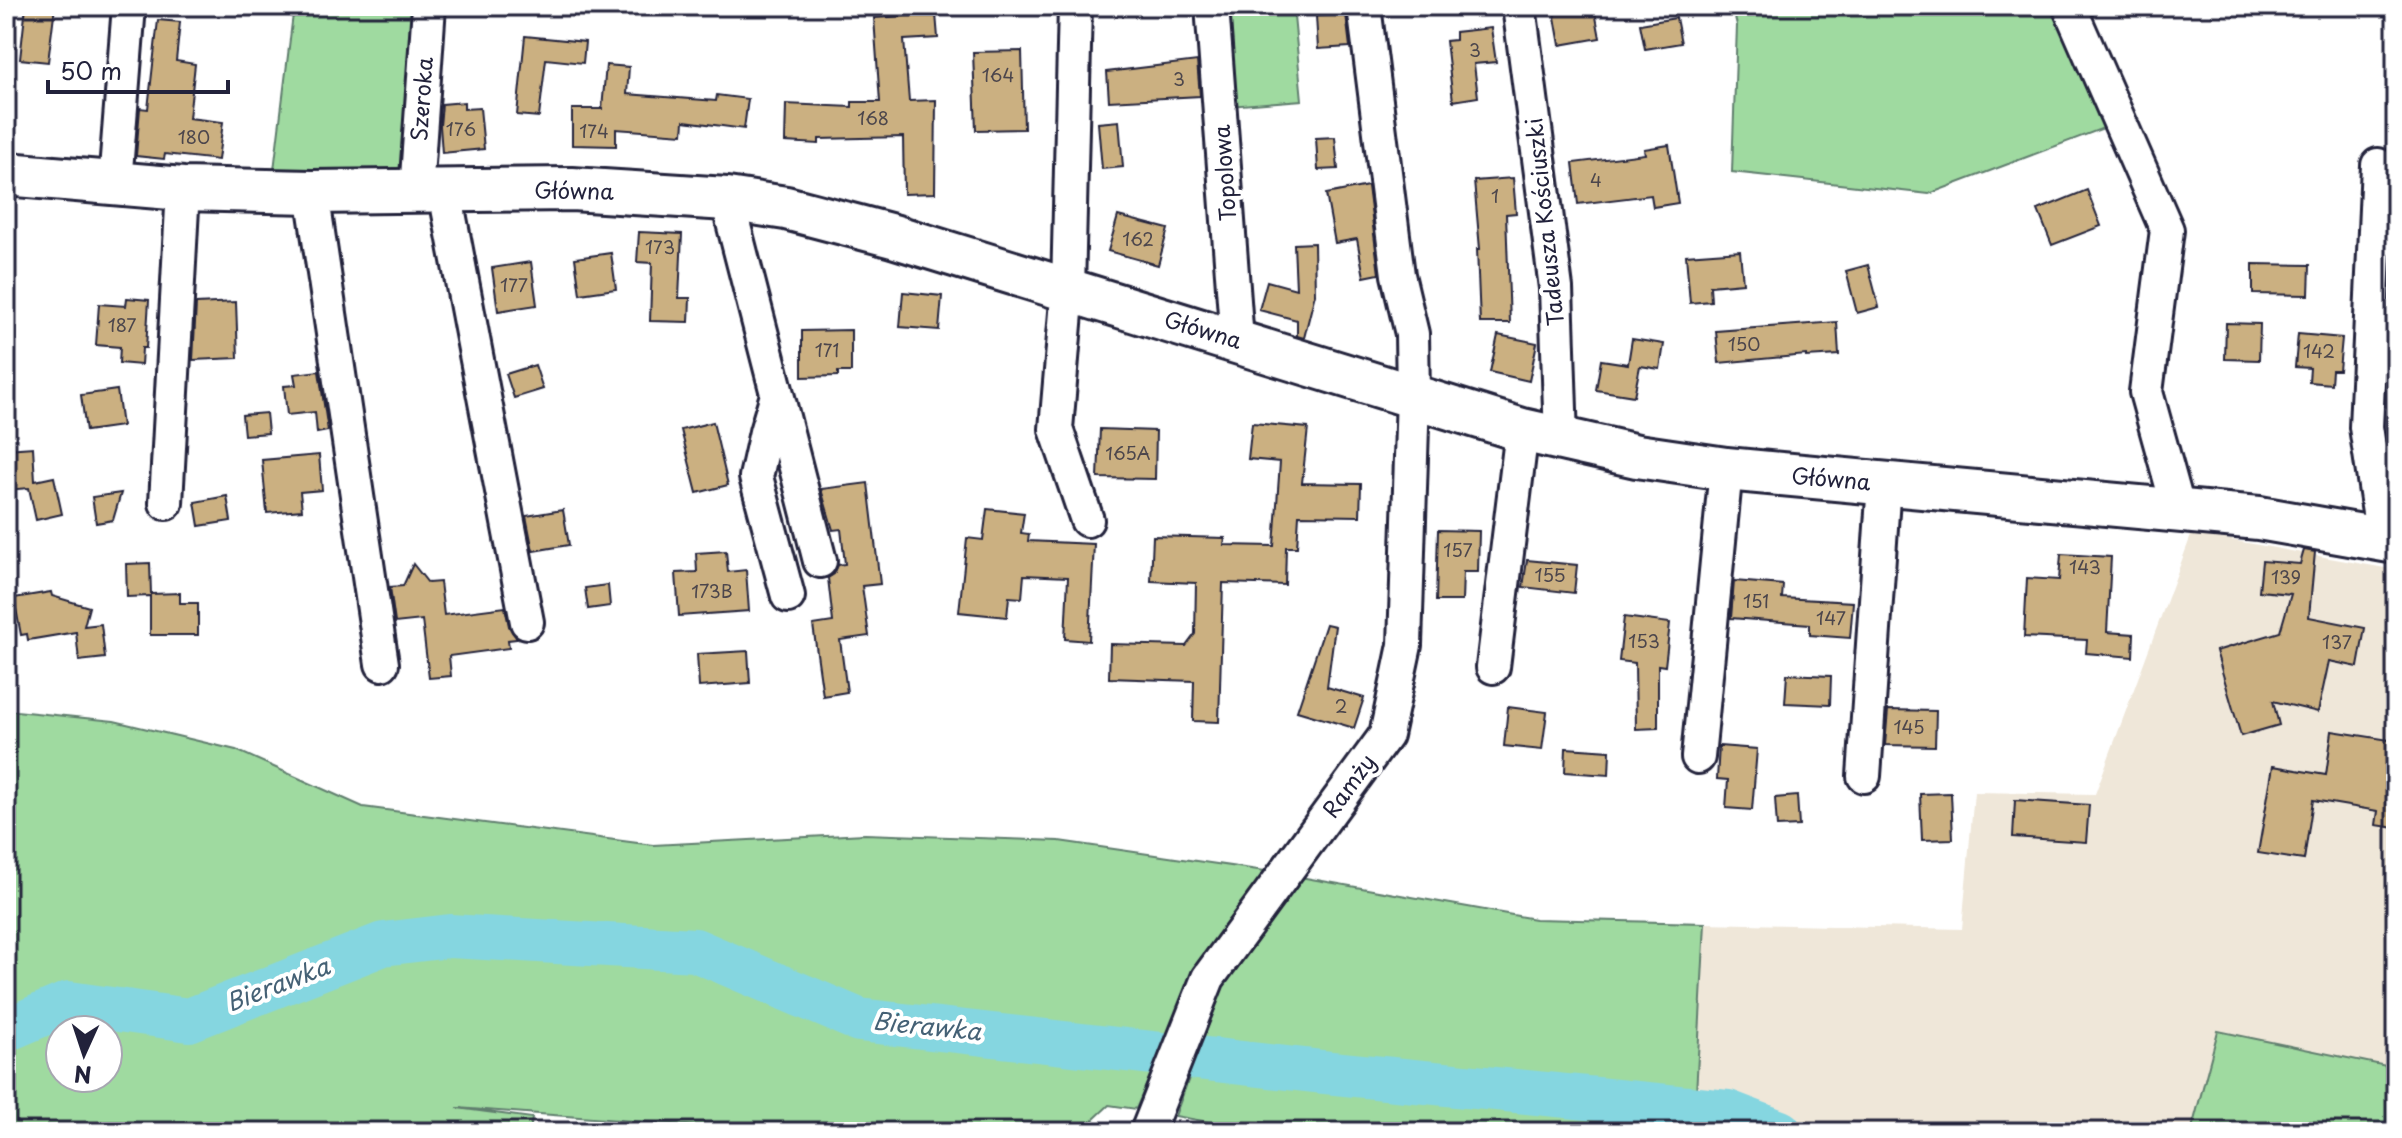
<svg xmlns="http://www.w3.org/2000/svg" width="2402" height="1138" viewBox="0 0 2402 1138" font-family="'Playpen Sans',sans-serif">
<rect width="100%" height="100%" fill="#fff"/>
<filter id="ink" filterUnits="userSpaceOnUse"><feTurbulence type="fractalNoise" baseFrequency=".0125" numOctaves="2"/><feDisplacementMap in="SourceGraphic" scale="16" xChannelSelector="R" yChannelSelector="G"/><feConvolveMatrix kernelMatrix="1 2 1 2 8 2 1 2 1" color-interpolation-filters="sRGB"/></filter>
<g filter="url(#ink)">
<path fill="#efe7d9" d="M2192,533L2396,570V1068L2218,1031L2191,1132H1826L1696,1094L1705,923L1962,929L1974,792L2095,794Z"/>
<path fill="#9fdaa0" stroke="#607e6e" stroke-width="2" fill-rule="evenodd" d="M294,6H421L403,169L274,170Z
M1221,6H1293L1302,100L1229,106Z
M1732,6H2058L2109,126L1929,194L1732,172L1737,25Z
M6,710L114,721L236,750L363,807L653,845L865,834L1059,841L1272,872L1165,1050L861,1015L740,963L684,944L549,938L450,930L391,938L343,955L440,947L689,960L853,1027L1160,1053L1136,1109L1109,1105L1080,1132H781L457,1108L532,1118L530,1132H6ZM60,1030H108V1078H60Z
M1300,877L1535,919L1705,923L1696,1094L1826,1132H1462L1429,1124L1247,1129L1175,1116L1223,986Z
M2218,1031L2396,1068V1132H2191Z"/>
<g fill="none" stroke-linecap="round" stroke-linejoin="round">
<path stroke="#85d6e0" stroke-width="44" d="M6,1030L69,1003L189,1020L383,944L450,936L695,950L859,1020L1323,1072L1728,1112L1780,1132"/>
</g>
<path fill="#cbb081" stroke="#22223b" stroke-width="2" d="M26,6H55L48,62L20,59Z
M1553,6H1594L1600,38L1560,45Z
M936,14L938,38L904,40L909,101L936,100L935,193L904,194L903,137L819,139V144L785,142L786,104L852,107V102H880L874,18Z
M1346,14L1350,47L1318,49L1316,16Z
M1676,18L1681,43L1645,49L1640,24Z
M158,20L180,22L176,61L195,64L189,118L223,122L218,160L165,154L164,159L136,156L140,108L148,109Z
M1491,28L1496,62L1474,64L1478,97L1453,101L1446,41L1455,40V32Z
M525,36L585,42L583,63L546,59L539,117L517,115Z
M1022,51L1024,129L976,130L973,52Z
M1197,61L1200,96L1109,101L1107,72Z
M606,65L629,67L627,94L716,101L717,95L748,99L744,129L684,121L683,134L616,129V146L572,145V109H602Z
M464,102V109L480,108L484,149L442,153L440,126L442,104Z
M1119,121L1123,167L1102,169L1098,123Z
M1335,137L1338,169L1318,170L1316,138Z
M1669,145L1678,203L1653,207L1651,195L1578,204L1573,163L1645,154L1644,149Z
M1513,178L1516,213L1506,214L1510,323H1480L1477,249H1480L1474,181Z
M1368,186L1379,274L1364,277L1357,239L1335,243L1326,194Z
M2087,190L2101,226L2052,245L2038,210Z
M1118,216L1168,229L1158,265L1108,251Z
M639,232L682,234L679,298H690L689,322L650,321L652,263L637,262Z
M1314,243L1315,294L1304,338L1297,336V320L1259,310L1267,281L1296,289L1294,244Z
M1740,251L1743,283L1710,286L1711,301L1690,303L1686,255Z
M611,253L616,289L580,294L575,258Z
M531,262L537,305L498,311L492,268Z
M2253,264L2310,265L2309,295L2253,294Z
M1868,265L1879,307L1857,313L1846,271Z
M903,292L942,296L939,330L900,327Z
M127,298L149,300L146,348H142L141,365L119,363L120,347L96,345L99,304L126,306Z
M236,302L238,358L193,360L196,304Z
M1837,322L1839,355L1806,357V355L1719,363L1716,331Z
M2226,323L2260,324L2259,360L2225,359Z
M851,330V372H838V376L802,377V331Z
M2298,334L2342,338L2339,370H2332L2331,384L2309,382L2310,368L2295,367Z
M1498,335L1537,343L1529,381L1490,372Z
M1632,339L1664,344L1660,369L1640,366L1634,396L1596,390L1601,360L1628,364Z
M535,365L543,389L514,398L506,374Z
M319,371L328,431L317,433L315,412L287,415L284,386L296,385L294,374Z
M117,390L122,426L86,431L81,395Z
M266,413L268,433L244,435L242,415Z
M713,422L728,485L697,493L681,430Z
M1252,423L1308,428L1302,483L1361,484L1360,516L1299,515L1297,547H1286L1285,585L1223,583L1219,722L1193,721L1194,681L1109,678L1110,644L1186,646L1195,634L1196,583L1151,581L1153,536L1225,538L1224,545L1274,546L1280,462L1248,459Z
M1100,429L1156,431L1155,479L1098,478Z
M33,447L35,481L54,477L62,514L36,520L29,488L6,490V449Z
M319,455L322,490L300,492L302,510L267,513L262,460Z
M868,483L880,584L862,586L869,636L840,640L847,692L823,696L813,625L833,622L828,578L834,574L838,565L845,564L841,529L833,530L821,489Z
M121,493L113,520L96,523L92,497Z
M227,496L231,521L199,526L195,502Z
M987,509L1024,513L1021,533L1029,534L1028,541L1094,544L1089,641L1065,639L1068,577L1024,575L1022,598L1009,597L1007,617L959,612L967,538L983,540Z
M563,510L569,545L533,551L526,516Z
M1438,530L1479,531L1478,572H1463L1462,601H1436Z
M2304,550L2315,552L2309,617L2365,628L2358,667L2329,661L2318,712L2273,701L2279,725L2241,736L2216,651L2280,632L2291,594L2259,591L2262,561L2300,564Z
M726,551L728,572L746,570L749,611L679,616L676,573L697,572L696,553Z
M2061,554L2111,557L2107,632L2134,634L2133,657L2086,653L2087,640L2024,637L2027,578L2059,580Z
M1527,560L1577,565L1574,593L1523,587Z
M150,563L151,594L180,593V603H198V635H150V596L127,597L126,564Z
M413,564L428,583L440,582L444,615L505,607L509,626L517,639L508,640L509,648L449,656L451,676L429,678L422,620L395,623L390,587L403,586Z
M1734,581L1783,585L1782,598L1853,602L1850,638L1810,635V624L1731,618Z
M608,585L610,606L588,609L585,588Z
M51,592L52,596L89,607L84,626L101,624L105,658L79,661L76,632L28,640L27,634L21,635L14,598Z
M1624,617L1670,623L1665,666L1658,665V728L1636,729L1635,663L1619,661Z
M1326,624L1335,626L1327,687L1364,698L1354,728L1297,711Z
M748,651L750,683L699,687L697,654Z
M1787,674L1831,676L1830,705L1785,703Z
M1508,707L1547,712L1542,750L1504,746Z
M1888,710L1936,711L1935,746L1885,745Z
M2332,731L2396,741V828L2376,825L2378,811L2313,800L2304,860L2258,853L2273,766L2326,775Z
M1719,746L1757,749L1752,810L1726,808L1728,780L1717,779Z
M1566,748L1610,751L1609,775L1565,772Z
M1951,793L1953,839L1922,840L1920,794Z
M1797,796L1799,826L1777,827L1775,798Z
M2015,800L2089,805L2086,842L2013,837Z"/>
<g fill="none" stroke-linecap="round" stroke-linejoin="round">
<g stroke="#22223b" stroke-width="38">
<path id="minor" d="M1075,6L1068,289L1056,429L1087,520
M1212,6L1237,341
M1519,6L1556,288L1561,440
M2069,6L2167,230L2146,392L2179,511
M2378,165L2366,427L2383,539
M115,183L129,6
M312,192L382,664
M416,192L429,6
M445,192L527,622
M727,199L820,561
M777,395L766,432L756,477L788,596
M166,503L183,189
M1493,667L1522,430
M1698,757L1726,469
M1864,776L1884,483
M1147,1132L1208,978L1386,735L1405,645L1413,395L1412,334L1398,275L1364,6"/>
</g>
<g stroke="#22223b" stroke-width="48">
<path id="major" d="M6,174L183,189L312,192L572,189L727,199L786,208L893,236L1522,430L1637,456L1726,469L2259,518L2396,542"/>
</g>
<use href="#minor" stroke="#fff" stroke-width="32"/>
<use href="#major" stroke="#fff" stroke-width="42"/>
</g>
</g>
<g text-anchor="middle" stroke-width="8" stroke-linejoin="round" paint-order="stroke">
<g font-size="18" fill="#4c464c">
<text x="1475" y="57">3</text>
<text x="998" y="82">164</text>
<text x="1179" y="86">3</text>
<text x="873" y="125">168</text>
<text x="461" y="136">176</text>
<text x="594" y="138">174</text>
<text x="194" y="144">180</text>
<text x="1596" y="187">4</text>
<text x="1495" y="203">1</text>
<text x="1138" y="246">162</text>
<text x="660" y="254">173</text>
<text x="514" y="292">177</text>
<text x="122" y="332">187</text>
<text x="1744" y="351">150</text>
<text x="827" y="357">171</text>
<text x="2319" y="358">142</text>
<text x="1128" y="460">165A</text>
<text x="1458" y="557">157</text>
<text x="2085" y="574">143</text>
<text x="1550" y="582">155</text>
<text x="2286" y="584">139</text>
<text x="712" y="598">173B</text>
<text x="1756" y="608">151</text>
<text x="1831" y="625">147</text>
<text x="1644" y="648">153</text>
<text x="2337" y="649">137</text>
<text x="1341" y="713">2</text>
<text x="1909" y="734">145</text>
</g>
<g font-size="22" fill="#22223b" stroke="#fff">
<text transform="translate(422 99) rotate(-86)" y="8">Szeroka</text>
<text transform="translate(1225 173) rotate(-94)" y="8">Topolowa</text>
<text transform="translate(574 191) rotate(1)" y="8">Główna</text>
<text transform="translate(1545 222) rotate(-96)" y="8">Tadeusza Kościuszki</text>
<text transform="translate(1203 330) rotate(17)" y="8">Główna</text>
<text transform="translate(1831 479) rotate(5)" y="8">Główna</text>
<text transform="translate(1349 786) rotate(-54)" y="8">Ramży</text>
</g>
<g font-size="24" font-style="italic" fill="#456175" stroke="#fff">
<text transform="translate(278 985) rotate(-21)" y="8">Bierawka</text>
<text transform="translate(927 1027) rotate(6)" y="8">Bierawka</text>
</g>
</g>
<rect width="2402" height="1138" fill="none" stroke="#fff" stroke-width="32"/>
<rect x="16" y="16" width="2370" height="1106" fill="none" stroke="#22223b" stroke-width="3" filter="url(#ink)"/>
<g transform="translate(84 1054) rotate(183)"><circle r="38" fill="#ffffff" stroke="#a7a7b1" stroke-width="2"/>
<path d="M0-6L14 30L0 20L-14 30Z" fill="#22223b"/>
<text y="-12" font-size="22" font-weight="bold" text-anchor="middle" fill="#22223b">N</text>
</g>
<path d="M48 80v12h180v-12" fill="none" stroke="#22223b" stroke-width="4"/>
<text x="60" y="80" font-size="24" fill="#22223b" stroke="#ffffff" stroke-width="6" paint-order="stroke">50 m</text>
</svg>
